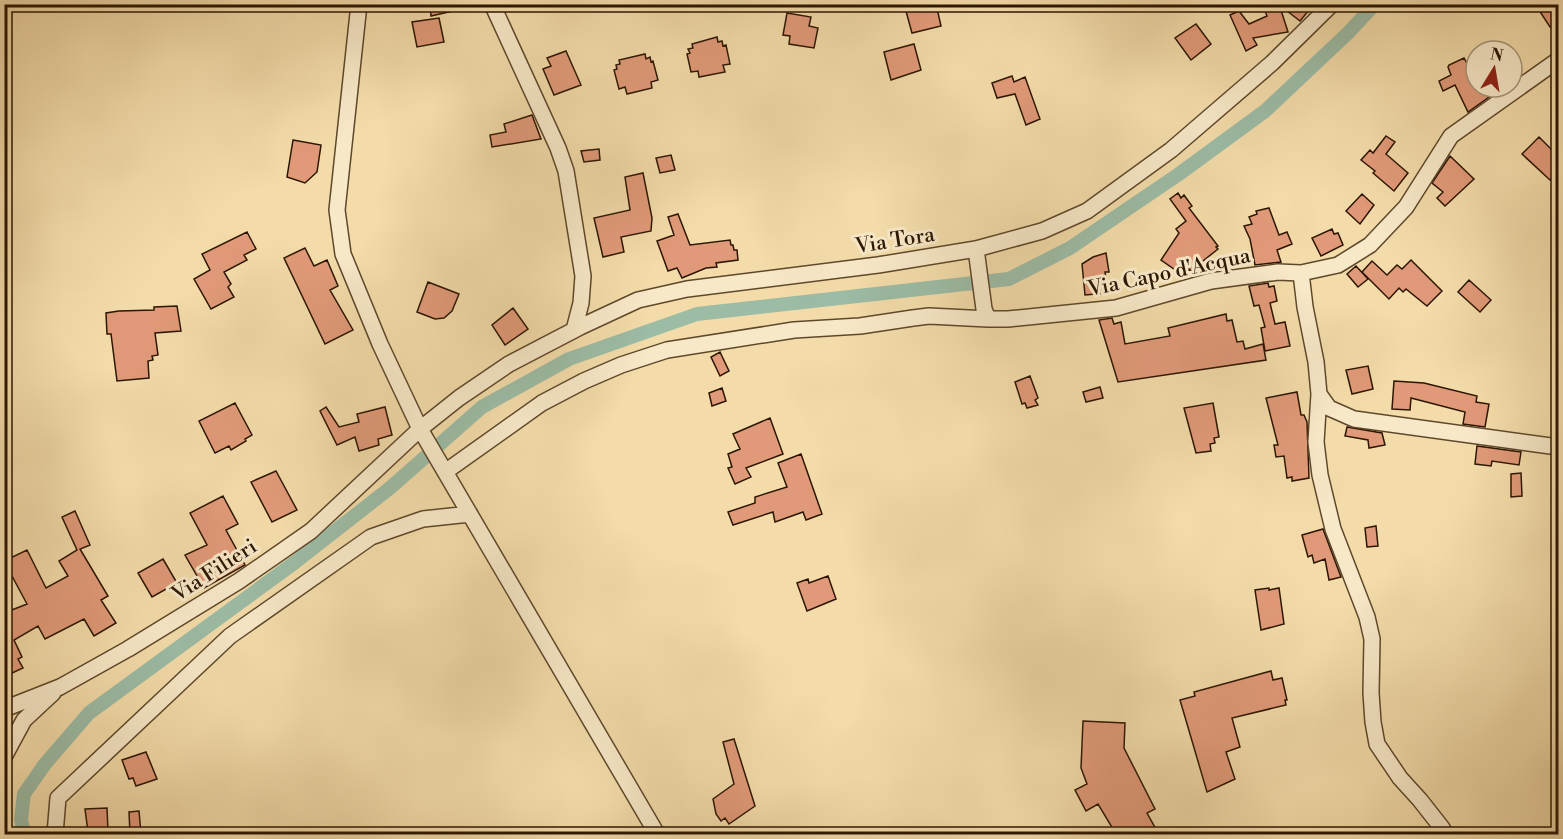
<svg xmlns="http://www.w3.org/2000/svg" width="1563" height="839" viewBox="0 0 1563 839" font-family="'Libre Bodoni',serif">
<rect width="100%" height="100%" fill="#f3dcaa"/>
<filter id="stains"><feTurbulence type="fractalNoise" baseFrequency=".00333" numOctaves="4"/><feColorMatrix values="0 0 0 0 .2 0 0 0 0 .09 0 0 0 0 .02 0 0 0 .5 -.17"/></filter>
<radialGradient id="worn" r=".72"><stop offset=".6" stop-color="#630" stop-opacity="0"/><stop offset="1" stop-color="#630" stop-opacity=".3"/></radialGradient>
<g fill="none" stroke-linecap="round" stroke-linejoin="round">
<path stroke="#9cbca6" stroke-width="14" d="M24,834L21,819L24,794L45,764L89,713L294,563L390,488L482,407L569,359L697,314L1009,279L1070,248L1179,174L1265,111L1348,33L1375,4"/>
</g>
<path fill="#e19a79" stroke="#2c1601" stroke-width="1.5" d="M430,4H461L462,9L431,16Z
M904,4H936L941,26L912,33Z
M1287,4H1314L1300,21L1282,7L1289,6Z
M1535,4H1558V22L1550,27Z
M1280,7L1288,32L1253,38L1257,45L1246,51L1230,15L1239,11L1249,24L1267,16L1264,8Z
M787,13L811,17L809,26L818,28L814,48L789,44L790,36L783,35Z
M439,18L444,42L417,47L412,22Z
M1196,24L1211,44L1191,60L1175,38Z
M717,37L718,42L722,41L723,46L726,45L730,64L723,65L725,72L699,77L698,71L691,72L687,54L690,53L688,49L693,48L692,44Z
M914,44L921,70L891,80L884,52Z
M566,51L581,85L554,95L543,69L551,66L547,58Z
M645,54L646,59L650,57L651,62L653,61L658,80L651,82L652,88L627,94L625,87L619,89L614,70L617,69L616,65L620,64L619,60Z
M1464,58L1476,79V87H1503L1468,112L1455,85L1443,91L1439,81L1451,75L1448,67L1449,65Z
M1012,76L1014,82L1025,77L1040,119L1026,125L1015,94L997,98L992,83Z
M532,115L541,139L492,147L490,135L506,132L504,124Z
M1386,136L1395,142L1386,154L1408,173L1394,191L1373,173L1375,171L1361,160L1370,150L1373,153Z
M1539,137L1558,156V172L1550,180L1522,154Z
M293,140L321,145L317,172L305,183L287,177Z
M599,149L600,160L584,162L581,151Z
M671,155L675,170L660,173L656,158Z
M1450,156L1474,179L1445,206L1437,198L1443,192L1432,183Z
M643,173L652,218L651,231L621,237L624,252L603,257L594,218L630,210L625,177Z
M1178,193L1181,198L1184,195L1192,206L1189,208L1218,246L1216,247L1218,249L1198,265L1193,272L1189,269L1184,276L1161,260L1179,233L1176,229L1186,221L1170,199Z
M1362,194L1374,205L1360,224L1346,211Z
M1269,208L1279,235L1287,232L1292,244L1277,250L1281,262L1255,265L1250,239L1244,226L1252,224L1249,217L1257,214L1256,211Z
M678,214L690,245L730,240L731,245H733L734,250H737L738,260L716,263L717,267L706,268L682,278L677,268L668,271L657,241L674,235L668,217Z
M1332,229L1334,234L1338,233L1343,245L1321,256L1312,238Z
M247,232L256,249L244,255L247,260L224,272L231,284L228,287L234,297L211,309L194,279L210,270L202,254Z
M305,248L314,266L327,260L338,286L330,290L353,330L325,344L284,258Z
M1106,253L1109,272H1105L1108,293L1085,295L1082,264L1093,257Z
M1411,260L1442,291L1427,306L1406,289L1403,292L1399,288L1389,299L1362,272L1372,261L1387,275L1397,265L1402,269Z
M1356,266L1368,279L1358,287L1347,274Z
M1469,280L1491,300L1480,312L1458,292Z
M428,282L459,294L452,311L444,318L435,319L417,312Z
M1268,283L1269,287L1274,286L1277,301L1270,303L1275,324L1285,322L1290,346L1265,351L1261,328L1265,327L1259,305L1254,306L1249,286Z
M177,306L181,331L155,333L158,355L152,356L153,360L148,361L149,378L117,381L111,334H107L106,313L119,311L154,310V307Z
M513,308L528,329L505,345L492,325Z
M1226,314L1227,321L1232,320L1237,342L1243,341L1245,349L1263,344L1266,360L1118,382L1099,320L1112,318L1114,324L1121,322L1125,344L1170,336L1168,328Z
M720,352L729,371L720,376L711,357Z
M1368,366L1373,389L1352,394L1346,370Z
M1030,376L1038,398L1035,400L1038,405L1027,408L1025,403L1022,404L1015,382Z
M1394,381L1424,383L1477,396L1476,402L1489,404L1485,427L1463,424L1465,412L1411,398L1410,410L1392,409Z
M1100,387L1103,398L1086,402L1083,392Z
M722,388L726,401L712,406L709,393Z
M1297,392L1301,415H1304L1307,422L1309,478L1292,481V477L1287,478L1284,456L1276,457L1274,445H1278L1266,398Z
M235,403L252,435L245,439L246,441L231,450L229,446L215,453L199,421Z
M1213,403L1219,437L1214,438L1215,443L1210,444L1211,451L1196,453L1184,408Z
M326,407L339,427L359,422L357,414L385,407L392,435L378,439L379,445L359,451L355,437L337,445L320,411Z
M770,418L783,454L746,468L751,477L735,484L728,468L732,467L728,454L740,449L733,434Z
M1347,427L1382,433L1385,445L1369,448L1368,440L1345,436Z
M1477,446L1521,452L1519,465L1492,461L1491,466L1475,464Z
M801,454L822,514L806,520L803,512L775,522L773,512L733,525L728,512L755,503V497L787,487L778,463Z
M276,471L297,510L272,522L251,482Z
M1521,473L1522,496L1511,497V474Z
M223,496L238,524L226,530L245,565L204,588L185,555L207,545L190,513Z
M75,511L90,545L80,549L108,596L101,600L116,623L94,636L84,619L45,639L38,626L14,640L22,657L18,659L23,668L10,674L4,661V613L27,604L4,561L27,550L46,588L68,576L59,561L77,550L62,517Z
M1376,526L1378,546L1367,547L1365,528Z
M1323,529L1341,577L1329,580L1325,559L1314,563L1312,555L1308,557L1302,535Z
M163,559L177,583L152,597L138,573Z
M828,576L836,599L807,611L797,583L808,579L809,583Z
M1269,588V590L1279,588L1284,624L1261,630L1255,590Z
M1271,671L1273,680L1282,678L1287,700H1285L1286,705L1232,718L1240,747L1226,752L1235,779L1207,792L1180,700L1195,696L1194,692Z
M1083,721L1125,723L1124,748L1155,809L1147,813L1157,831L1150,834H1116L1098,804L1086,811L1075,790L1087,784L1081,768Z
M734,739L755,806L729,824L725,818L721,821L716,814L713,799L734,784L723,742Z
M146,752L157,779L136,786L133,778L129,779L122,760Z
M107,808L108,831L88,832L85,809Z
M139,811L141,834H130L129,812Z"/>
<g fill="none" stroke-linecap="round" stroke-linejoin="round">
<g stroke="#5e482b" stroke-width="18">
<path id="minor" d="M359,4L337,210L343,254L380,344L420,429L657,834
M492,4L558,148L566,171L583,276L581,303L574,330
M976,249L984,309L988,319H1008L1116,308L1211,281L1278,272L1301,273L1338,265L1370,245L1406,207L1451,136L1558,60
M1301,273L1305,307L1316,362L1319,394L1316,442L1320,475L1333,529L1367,617L1372,639L1371,693L1373,722L1377,744L1400,778L1420,800L1442,828L1445,834
M1319,394L1329,408L1354,419L1558,447
M445,472L542,403L584,381L621,365L667,350L794,330L860,326L913,318L929,316L988,319
M4,709L60,687L128,649L239,581L311,531L420,429L459,398L509,364L580,327L638,300L687,289L878,265L976,249L1042,231L1087,211L1171,150L1272,63L1332,4
M4,757L24,720L53,693
M55,834L58,798L230,636L371,537L423,519L470,514"/>
</g>
<use href="#minor" stroke="#f7e8c8" stroke-width="15"/>
</g>
<g text-anchor="middle" stroke-width="6" stroke-linejoin="round" paint-order="stroke">
<g font-size="21" fill="#2c1601" stroke="#f7e8c8">
<text transform="translate(895 240) rotate(-9)" y="7">Via Tora</text>
<text transform="translate(1169 272) rotate(-12)" y="7">Via Capo d'Acqua</text>
<text transform="translate(214 570) rotate(-33)" y="7">Via Filieri</text>
</g>
</g>
<rect width="1563" height="839" fill="none" stroke="#f3dcaa" stroke-width="24"/>
<rect x="6" y="6" width="1551" height="827" fill="none" stroke="#2c1601" stroke-width="3"/>
<rect x="12" y="12" width="1539" height="815" fill="none" stroke="#2c1601" stroke-width="1.5"/>
<g transform="translate(1494 69) rotate(11)"><circle r="28" fill="#f7e8c8" stroke="#a69478" stroke-width="1.5"/>
<path d="M0-4.5L10 22L0 15L-10 22Z" fill="#8f2418"/>
<text y="-9" font-size="16" font-weight="bold" text-anchor="middle" fill="#2c1601">N</text>
</g>
<rect width="100%" height="100%" filter="url(#stains)"/>
<rect width="100%" height="100%" fill="url(#worn)"/>
</svg>
